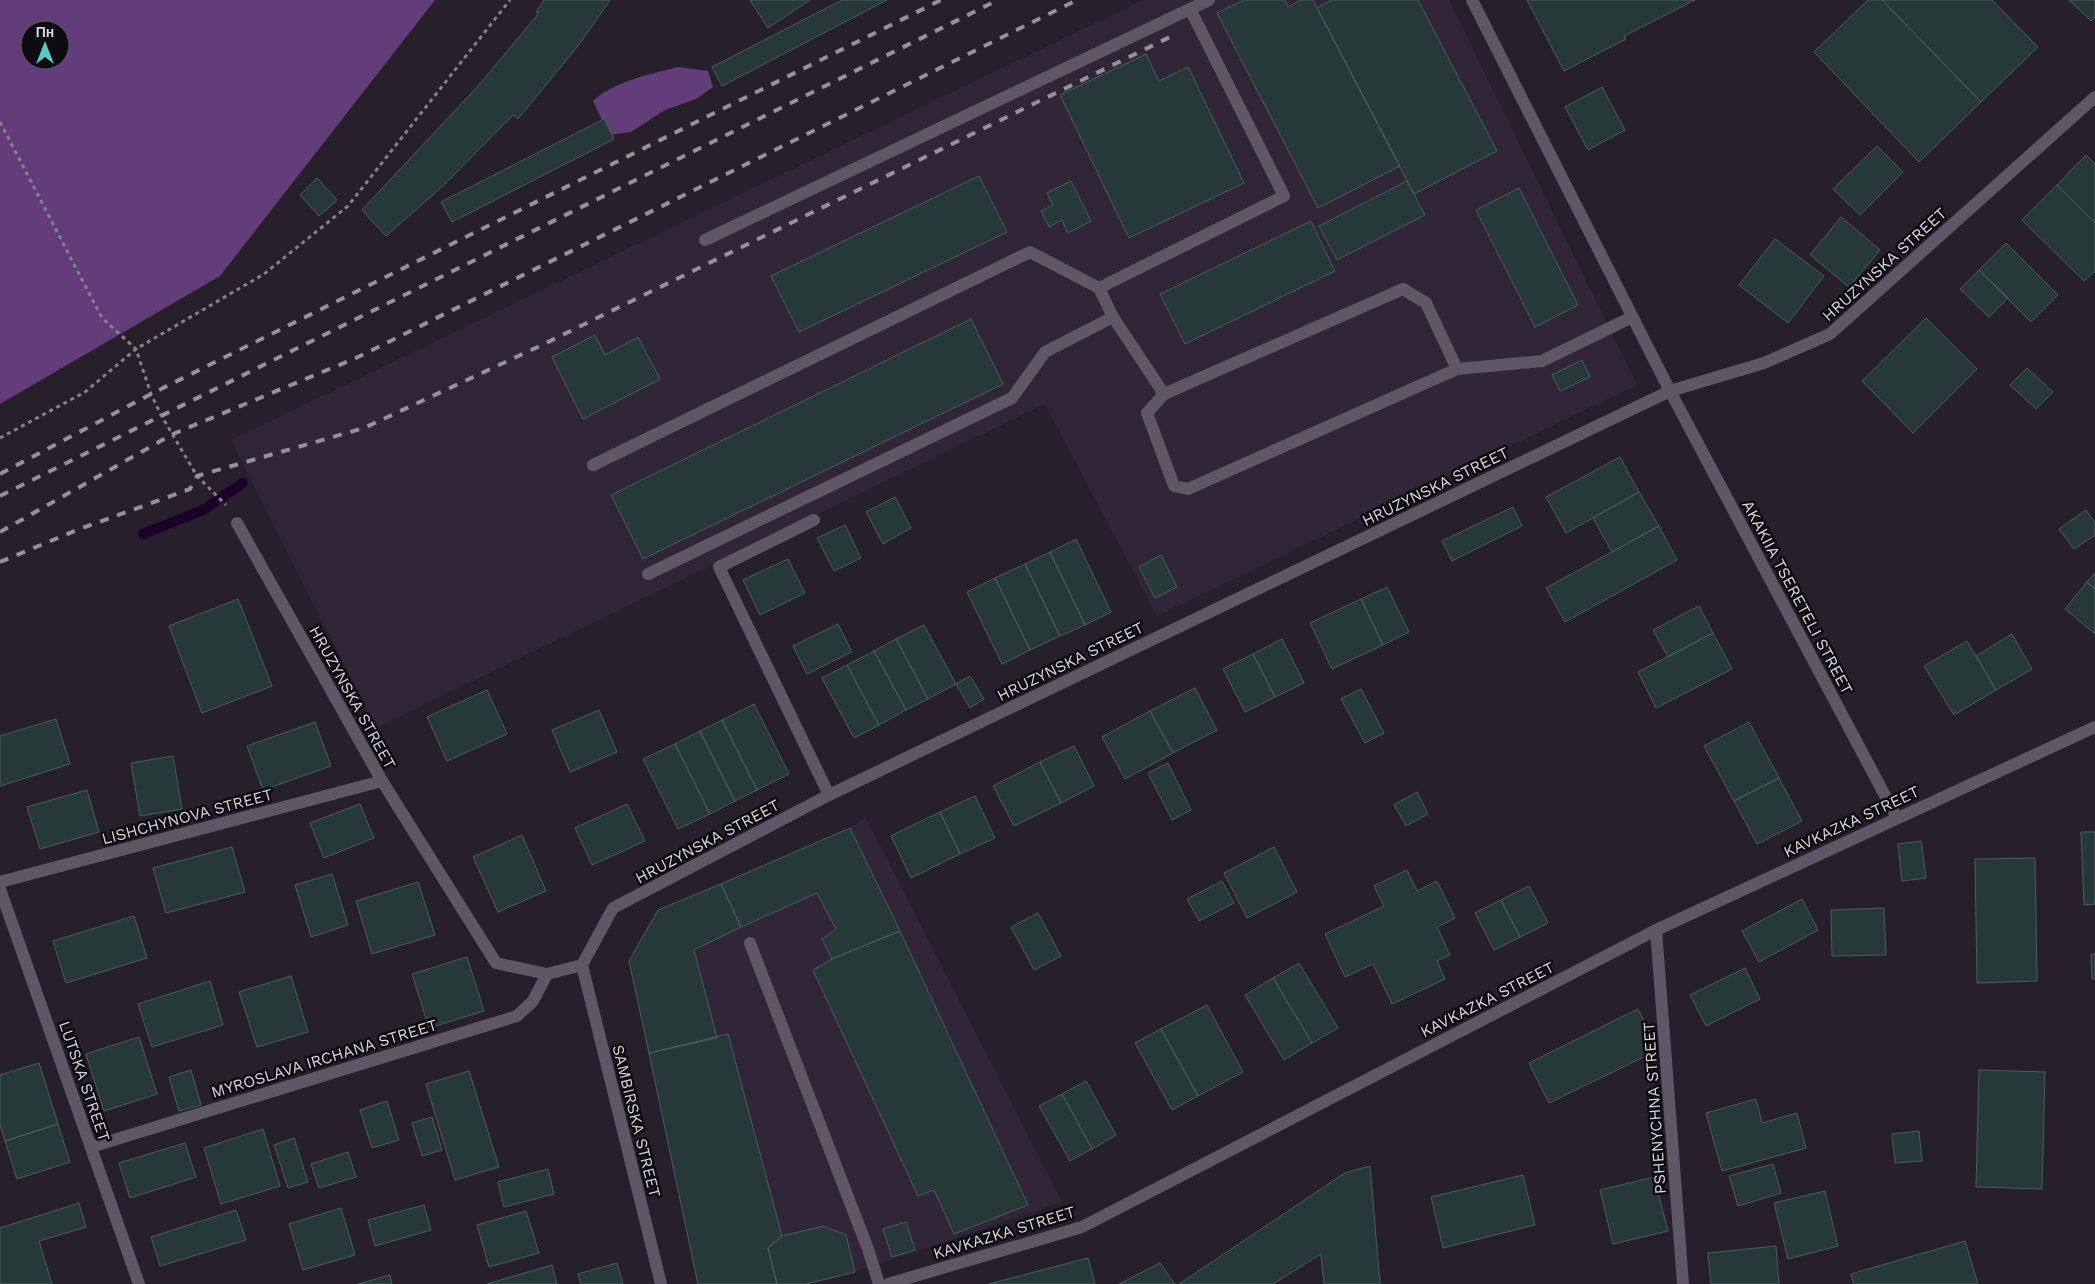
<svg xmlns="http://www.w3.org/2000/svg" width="2095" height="1284" viewBox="0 0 2095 1284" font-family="'Work Sans',sans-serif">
<rect width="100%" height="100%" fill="#27202c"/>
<path fill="#312638" d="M1143,0H1449L1637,385L1157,616L1045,404L376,728L231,440Z
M866,818L1062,1202L855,1272L806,1284H698L629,961L658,910L850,828Z"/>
<path fill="#623d7a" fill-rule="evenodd" d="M0,0H435L220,276L0,404ZM30,30H60V60H30Z
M678,67L708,71L713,87L696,99L665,110L631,132L609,135L593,101C615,81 650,74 678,67Z"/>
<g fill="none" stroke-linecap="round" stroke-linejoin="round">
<path stroke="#1a0029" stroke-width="10" d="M143,534L203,510L243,483"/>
</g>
<path fill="#263837" stroke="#4b5f5e" d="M544,0H610L581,42L518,119L513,115L445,184L386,236L362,210L479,85L539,13L536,12Z
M750,0H810L768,28Z
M842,0H887L722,86L712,67Z
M1244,0H1285L1288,7L1301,0H1313L1400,166L1318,208L1217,13Z
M1332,0H1418L1497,151L1414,194L1317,8Z
M1527,0H1695L1624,36L1626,39L1564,71Z
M1868,0H1882L1981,102L1919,162L1814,52Z
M1882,0H1992L2038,47L1981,102Z
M2069,0H2095V17L2091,21Z
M52,24L57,30H45Z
M60,33L65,40L60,44Z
M1146,54L1159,81L1188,67L1244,183L1129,238L1060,95Z
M1602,87L1625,130L1588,150L1565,107Z
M604,119L614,139L452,222L441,202Z
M1877,146L1903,172L1860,215L1833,189Z
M2086,155L2095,164V223L2057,185Z
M979,176L1007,232L799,332L771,276Z
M317,178L337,200L319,216L300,195Z
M1071,181L1091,221L1068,233L1062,220L1049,227L1041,211L1053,205L1047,193Z
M1407,181L1425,215L1337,260L1319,226Z
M2057,185L2095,223V271L2084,281L2022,220Z
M1519,188L1578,305L1535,327L1476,210Z
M1841,217L1880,250L1849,287L1810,255Z
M1311,221L1335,271L1185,344L1160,294Z
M1775,239L1824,276L1788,323L1739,285Z
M2006,243L2058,295L2031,322L1979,270Z
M1979,270L2008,298L1989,317L1960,289Z
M1926,318L1977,369L1913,433L1862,381Z
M971,319L1003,384L643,559L611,495Z
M595,335L605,355L638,337L660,379L583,419L552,357Z
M1582,360L1590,377L1560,391L1552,375Z
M2027,368L2053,392L2036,409L2010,385Z
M1620,457L1639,492L1566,533L1546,497Z
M1639,492L1659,526L1612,552L1593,518Z
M895,497L911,528L883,544L866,512Z
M1513,507L1522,526L1452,561L1442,541Z
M2086,510L2095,523V535L2074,549L2059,529Z
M845,525L861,558L834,571L817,538Z
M1659,526L1677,560L1565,622L1546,588Z
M1076,539L1111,612L1085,625L1050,552Z
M1050,552L1085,625L1060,636L1025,564Z
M1161,555L1177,587L1155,598L1139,567Z
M788,559L805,593L760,615L743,580Z
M1025,564L1060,636L1030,650L995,578Z
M2095,573V589L2087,582Z
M995,578L1030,650L1002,664L967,592Z
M2087,582L2095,589V634L2065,609Z
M1387,587L1409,632L1383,645L1361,599Z
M238,599L272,686L202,713L169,626Z
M1361,599L1383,645L1332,669L1310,623Z
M1699,606L1713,633L1668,657L1653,630Z
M838,624L852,652L807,674L793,646Z
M924,625L956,684L928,699L896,639Z
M1713,633L1732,669L1656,708L1638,672Z
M2012,634L2032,669L1996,690L1976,656Z
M896,639L928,699L906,710L874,651Z
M1282,639L1304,683L1275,697L1253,654Z
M1967,641L1996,690L1954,715L1924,666Z
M874,651L906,710L879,725L847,665Z
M1253,654L1275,697L1245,712L1223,669Z
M847,665L879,725L854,738L822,678Z
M970,676L984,699L970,708L956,684Z
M1195,688L1217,730L1173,753L1150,711Z
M1361,689L1384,733L1365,743L1341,699Z
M487,690L507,734L447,761L427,717Z
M754,704L789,774L757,790L722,720Z
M599,710L617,752L570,772L552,730Z
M1150,711L1173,753L1125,779L1102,737Z
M56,719L70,764L0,786V736Z
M722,720L757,790L735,801L700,731Z
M315,722L331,766L263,790L247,746Z
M1749,722L1779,778L1734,801L1704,746Z
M700,731L735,801L710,814L675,744Z
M675,744L710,814L678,829L643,759Z
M1074,746L1094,786L1061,803L1040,762Z
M173,756L182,809L140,816L131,763Z
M1040,762L1061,803L1014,826L993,786Z
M1168,763L1191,810L1172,820L1148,773Z
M1779,778L1802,821L1757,844L1734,801Z
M87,790L99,832L40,849L27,807Z
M1417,792L1428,814L1406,826L1394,805Z
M975,796L995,838L960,854L940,812Z
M360,804L374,838L324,858L310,823Z
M627,804L645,841L592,865L575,828Z
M940,812L960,854L911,878L891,836Z
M850,828L900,931L832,959L822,939L836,929L817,893L741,927L721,884Z
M2081,832H2095V904L2084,905Z
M522,835L546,891L498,912L473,857Z
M1921,841L1926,878L1902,881L1898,844Z
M232,847L245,892L166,913L153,868Z
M1274,847L1297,892L1247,918L1224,873Z
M2035,858L2037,981L1977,983L1975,859Z
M1407,870L1417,891L1437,881L1455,918L1437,927L1450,955L1437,961L1445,979L1392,1004L1373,964L1345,977L1325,934L1384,906L1374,886Z
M332,874L348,925L311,937L295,885Z
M1222,881L1234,903L1199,921L1187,899Z
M418,882L435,935L372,954L356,901Z
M721,884L741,927L694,950L717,1038L649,1053L629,961L658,910Z
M1529,886L1548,923L1520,937L1501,900Z
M1802,899L1818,930L1759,962L1742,931Z
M1501,900L1520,937L1494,950L1475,913Z
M1884,908L1886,955L1832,956L1831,910Z
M1038,913L1061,956L1034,970L1011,927Z
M134,916L147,958L66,983L53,941Z
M900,931L1028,1205L954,1234L934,1190L918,1196L813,970L832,959Z
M2091,954H2095V979H2092Z
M467,957L484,1011L429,1028L412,974Z
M1299,963L1338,1028L1312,1043L1273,978Z
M1745,968L1760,999L1706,1026L1690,995Z
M291,976L308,1032L257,1047L239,992Z
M1273,978L1312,1043L1284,1060L1245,995Z
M210,981L223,1025L152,1047L138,1004Z
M1207,1005L1243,1072L1198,1096L1161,1029Z
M1638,1009L1658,1050L1549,1103L1529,1063Z
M1161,1029L1198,1096L1172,1110L1135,1043Z
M728,1034L782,1236L768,1248L777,1284H698L649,1053Z
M139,1037L157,1094L104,1111L86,1054Z
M39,1063L58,1124L5,1141L0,1125V1075Z
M191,1070L201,1105L179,1111L169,1077Z
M1979,1070L2045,1072L2042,1189L1976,1187Z
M469,1071L499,1167L455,1180L426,1084Z
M1086,1081L1116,1135L1092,1149L1062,1094Z
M1062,1094L1092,1149L1070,1161L1039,1106Z
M1756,1099L1762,1123L1797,1113L1806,1148L1722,1171L1706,1113Z
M387,1101L399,1140L372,1148L360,1110Z
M432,1117L442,1150L422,1156L412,1123Z
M58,1124L70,1162L17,1179L5,1141Z
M263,1129L280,1186L221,1204L204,1148Z
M1919,1131L1922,1161L1895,1163L1892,1134Z
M294,1138L308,1182L288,1188L274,1145Z
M185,1143L196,1177L130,1198L119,1163Z
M348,1152L356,1177L319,1188L311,1164Z
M1773,1164L1781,1193L1738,1206L1729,1176Z
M1370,1166L1380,1284H1324L1321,1254L1273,1284H1179L1345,1173Z
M548,1169L554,1194L504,1207L498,1182Z
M1523,1175L1535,1225L1443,1248L1431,1197Z
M1654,1177L1668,1231L1613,1244L1600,1190Z
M1825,1191L1838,1246L1788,1259L1774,1203Z
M79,1203L86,1227L39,1241L52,1284H0V1228Z
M424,1205L431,1230L375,1246L368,1220Z
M341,1208L355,1255L303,1270L289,1224Z
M236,1210L246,1240L160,1266L151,1237Z
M526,1211L539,1253L489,1267L477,1225Z
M906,1222L915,1250L892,1257L883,1229Z
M823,1226L846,1235L855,1272L806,1284H777L768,1248L782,1236Z
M1965,1241L1978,1284H1854L1851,1274Z
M1776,1246L1779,1284H1711L1708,1253Z
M1088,1258L1095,1284H989Z
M617,1263L623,1284H581L578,1274Z
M1160,1263L1175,1284H1119Z
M552,1265L557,1284H487Z
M390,1275L392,1284H358Z"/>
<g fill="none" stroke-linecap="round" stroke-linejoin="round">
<path stroke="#85808a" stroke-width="3" stroke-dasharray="4 4" stroke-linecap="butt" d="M0,122L102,318L136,349L151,394L161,415L197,476L226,505
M0,438L85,392L136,349L264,274L348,206L510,0"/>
<path stroke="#5f5765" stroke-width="12" d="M1472,0L1670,391
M1190,9L1209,0
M705,240L1190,9L1284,196L1099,288L1113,317L1164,394
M1457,369L1426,303L1403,289L1164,394L1147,413L1174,486L1188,489L1457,369L1542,361L1632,317
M593,465L1030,252L1099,288
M814,520L719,567L829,795
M648,574L1012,398L1045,352L1113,317
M750,943L868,1249L879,1284"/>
<path stroke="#5f5765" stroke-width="12" d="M1670,391L1897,818
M237,523L382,781L496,963L547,974L582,965L613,908L829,795L1670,391L1764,363L1830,334L2095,97
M0,882L382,781
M0,889L139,1284
M1656,930L1683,1284
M582,965L661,1284
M91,1147L517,1016L533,1001L547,974
M888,1284L1082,1227L1656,930L2095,727"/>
<path stroke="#959099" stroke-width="4" stroke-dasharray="9 9" stroke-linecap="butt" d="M0,474L151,394L941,0
M0,496L998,0
M0,532L173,434L356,358L1077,0
M0,562L77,530L190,489L197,476L364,428L542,345L1172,36"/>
</g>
<g text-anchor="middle" stroke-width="5" stroke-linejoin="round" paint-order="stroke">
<g font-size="16" fill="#dad6de" stroke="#0f0c11">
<text transform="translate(1884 264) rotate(-42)" y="6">HRUZYNSKA STREET</text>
<text transform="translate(1435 486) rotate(-26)" y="6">HRUZYNSKA STREET</text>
<text transform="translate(1798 597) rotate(62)" y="6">AKAKIIA TSERETELI STREET</text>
<text transform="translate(1070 661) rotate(-26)" y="6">HRUZYNSKA STREET</text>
<text transform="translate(353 697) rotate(61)" y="6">HRUZYNSKA STREET</text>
<text transform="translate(187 816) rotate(-15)" y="6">LISHCHYNOVA STREET</text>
<text transform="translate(1851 821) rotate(-25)" y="6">KAVKAZKA STREET</text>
<text transform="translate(707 841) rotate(-28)" y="6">HRUZYNSKA STREET</text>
<text transform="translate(1487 999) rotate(-27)" y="6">KAVKAZKA STREET</text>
<text transform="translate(324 1058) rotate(-17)" y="6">MYROSLAVA IRCHANA STREET</text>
<text transform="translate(85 1081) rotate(71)" y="6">LUTSKA STREET</text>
<text transform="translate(1654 1108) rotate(-94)" y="6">PSHENYCHNA STREET</text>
<text transform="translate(637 1121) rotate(76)" y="6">SAMBIRSKA STREET</text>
<text transform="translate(1004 1232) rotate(-17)" y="6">KAVKAZKA STREET</text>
</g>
</g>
<g transform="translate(45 45)"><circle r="24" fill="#0f0c11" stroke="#605d63"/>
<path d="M0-4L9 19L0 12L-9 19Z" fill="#54cdc7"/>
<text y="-8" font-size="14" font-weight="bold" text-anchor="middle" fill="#dad6de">Пн</text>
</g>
</svg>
